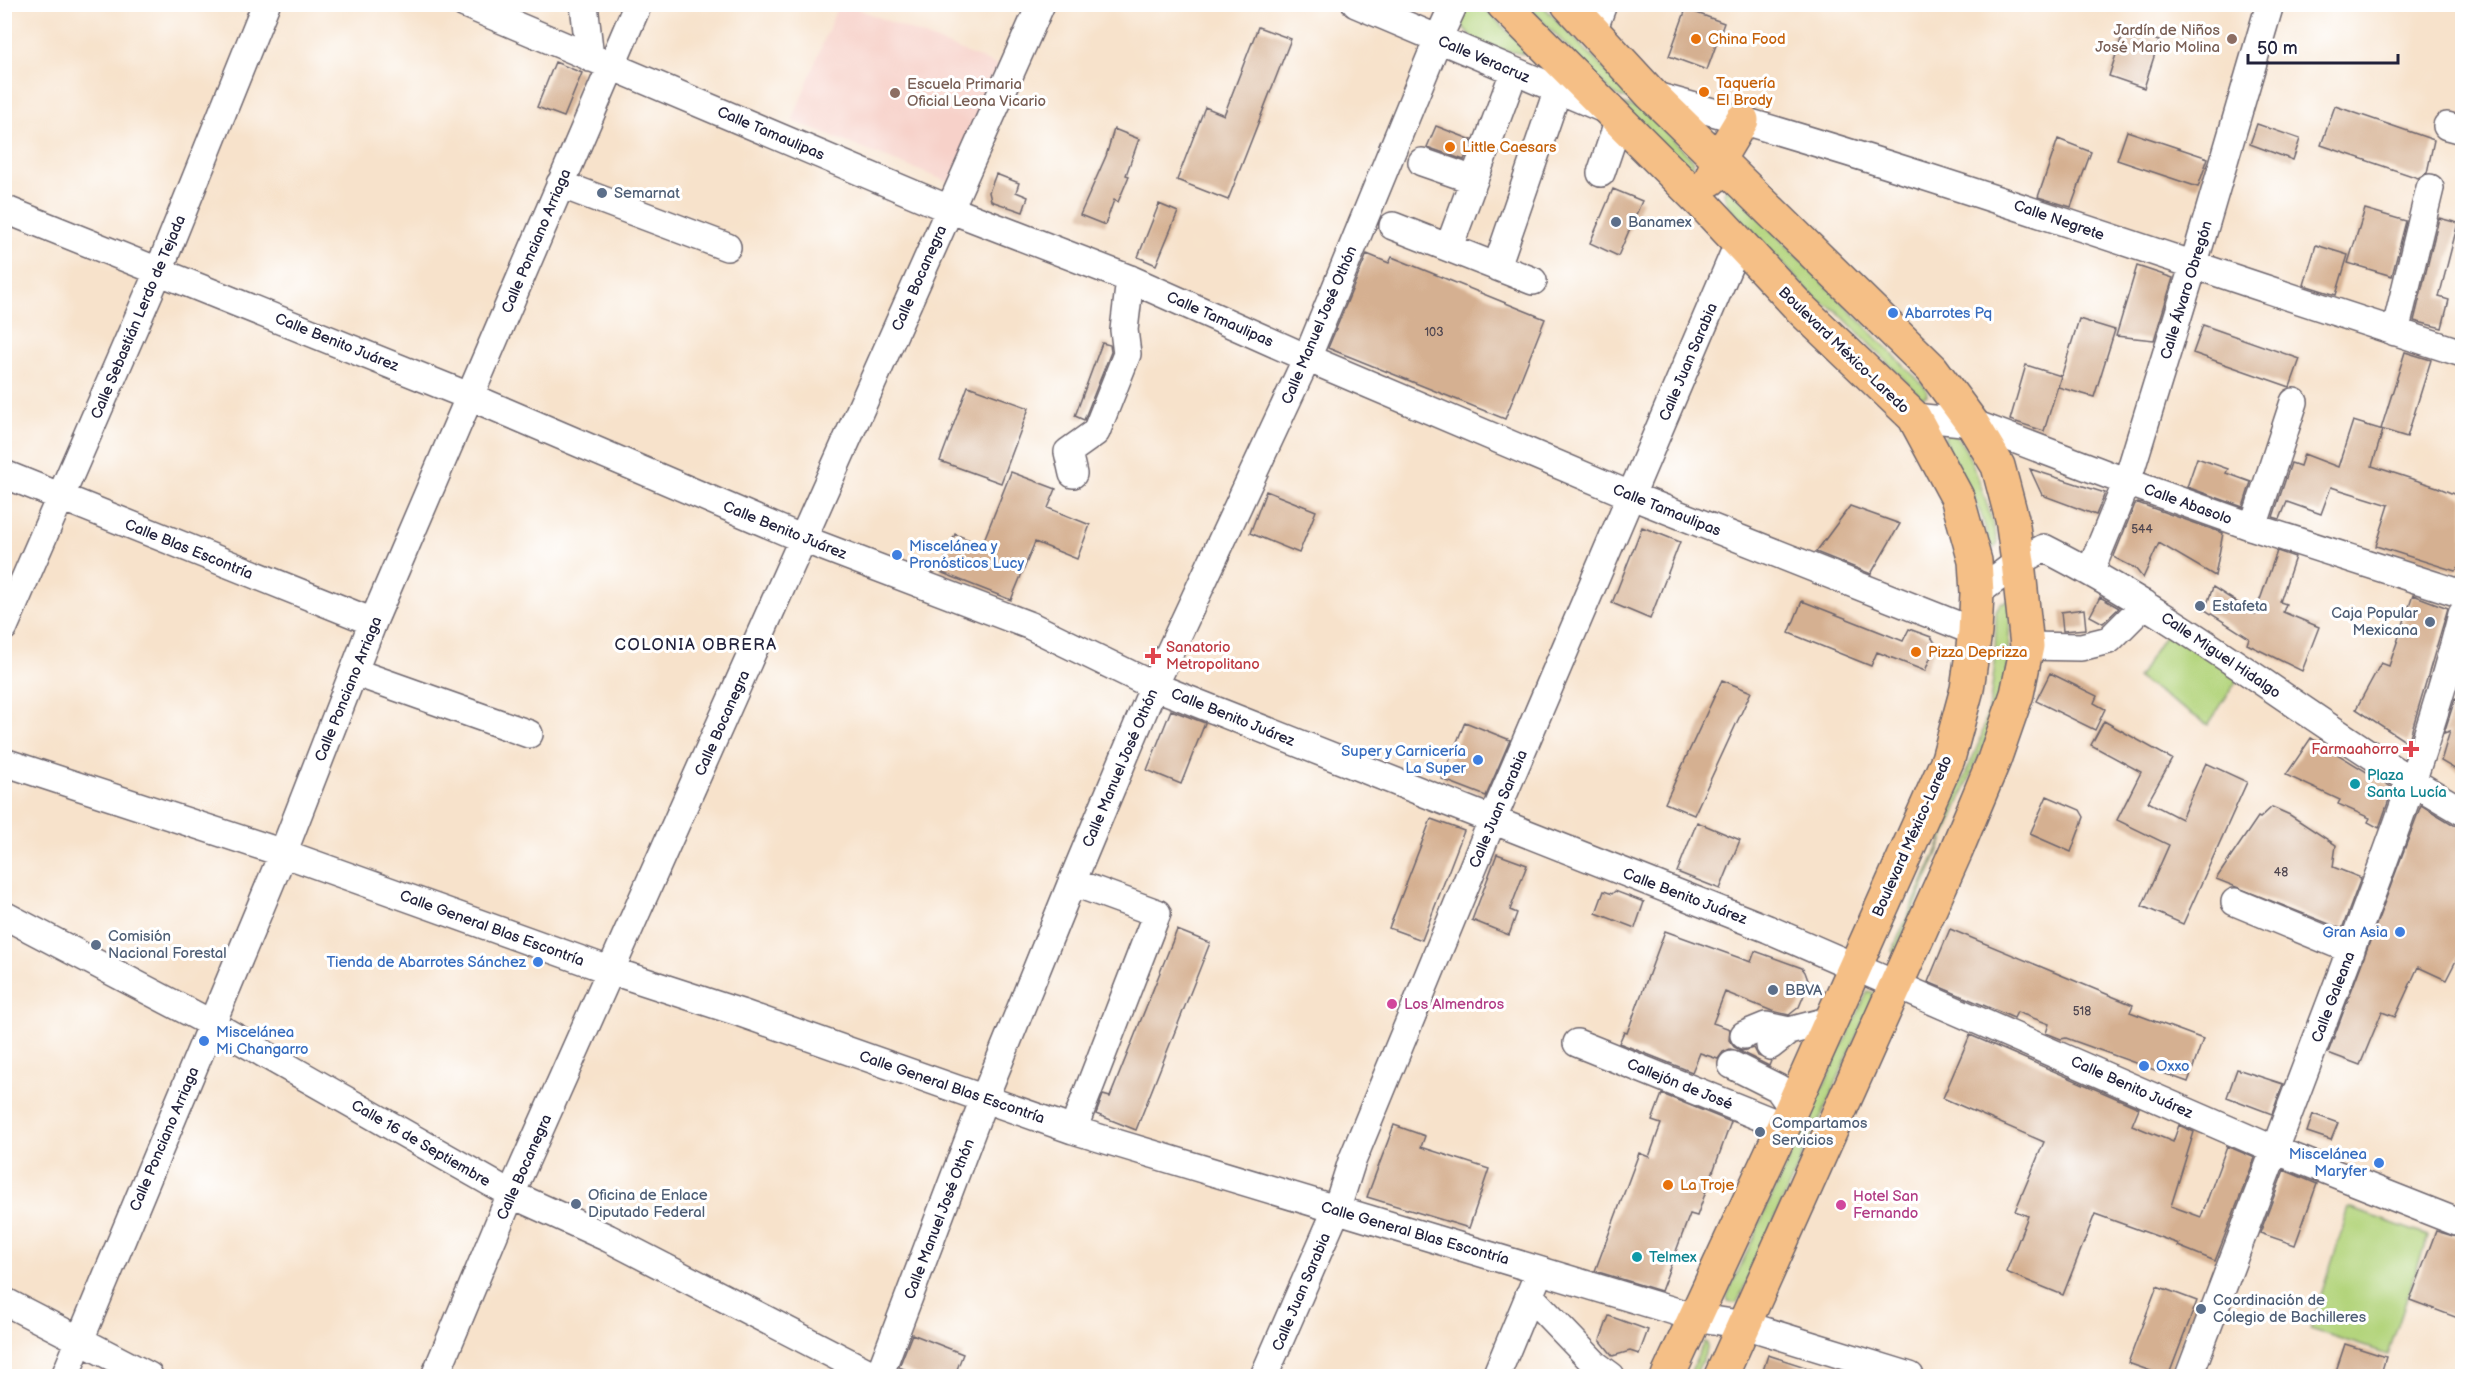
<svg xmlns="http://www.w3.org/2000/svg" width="2467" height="1381" viewBox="0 0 2467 1381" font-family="'Balsamiq Sans',sans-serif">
<rect width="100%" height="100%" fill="#fff"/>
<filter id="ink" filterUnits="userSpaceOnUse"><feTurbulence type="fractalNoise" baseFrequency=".0167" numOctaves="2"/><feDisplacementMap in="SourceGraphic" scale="12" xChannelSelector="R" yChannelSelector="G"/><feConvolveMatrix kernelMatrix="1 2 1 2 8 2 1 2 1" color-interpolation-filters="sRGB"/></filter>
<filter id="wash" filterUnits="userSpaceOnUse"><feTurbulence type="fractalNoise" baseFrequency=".008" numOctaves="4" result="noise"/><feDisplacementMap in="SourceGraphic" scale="24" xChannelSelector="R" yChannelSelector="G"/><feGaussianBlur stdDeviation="1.35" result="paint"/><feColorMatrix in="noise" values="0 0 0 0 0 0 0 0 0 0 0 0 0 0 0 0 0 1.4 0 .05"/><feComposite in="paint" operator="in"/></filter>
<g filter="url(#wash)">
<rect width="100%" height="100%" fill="#f7e2cb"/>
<path fill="#f7d1c9" d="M838,5H848L999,66L951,183L792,121Z"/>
<path fill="#b3d47c" stroke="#6a7b5c" stroke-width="1.5" d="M1465,5H1481L1526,50L1523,54L1478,45L1459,22Z
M1527,5H1542L1636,102L1613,94Z
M1622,104L1644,110L1693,160L1690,174Z
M1727,185L1926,388L1927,395L1922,398L1836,310L1816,299L1726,203L1724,192Z
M1948,432C1971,437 1992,522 1998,544L1994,548L1990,545L1979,508L1944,439Z
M2011,600L2007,673L2001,704L1895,954L1892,951L1941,842L1943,826L1981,738L1990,702L1995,664L1996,612L2000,603Z
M2168,630L2240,676L2208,725L2137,678Z
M1868,991L1875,993L1818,1124L1808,1120Z
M1804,1126L1814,1130L1737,1303H1733L1728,1301L1727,1296Z
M2349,1208L2428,1236L2388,1354L2310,1329Z
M1704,1342L1707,1343V1349L1695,1376H1689Z"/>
<g id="blocks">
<path fill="#d5b091" d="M1686,9L1724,23L1707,70L1669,56Z
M1258,27L1291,39L1228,200L1177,180L1205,107L1224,115Z
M2124,30L2159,41L2144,88L2109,76Z
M555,62L582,73L564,117L537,107Z
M2335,106L2434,140L2427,173L2418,178L2321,145Z
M2257,124L2300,139L2293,160L2250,144Z
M1436,126L1472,140L1464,160L1427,147Z
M1114,129L1139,139L1126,175L1129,176L1118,202L1114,200L1105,225L1080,215L1106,156Z
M2127,131L2208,158L2198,187L2117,160Z
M2058,139L2091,152L2071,207L2038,197Z
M996,174L1019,183L1016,192L1028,197L1023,212L991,201L989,192Z
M1613,189L1642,201L1618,256L1590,243Z
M1159,204L1178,212L1156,265L1138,257Z
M2365,209L2406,221L2392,276L2348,263Z
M2439,218L2458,223L2439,297L2449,300L2442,328L2414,321Z
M2316,245L2348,255L2336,295L2304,285Z
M1367,254L1389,263L1392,257L1545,319L1505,419L1328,348Z
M2137,266L2173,278L2154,340L2116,336Z
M2079,319L2115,330L2094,397L2058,387Z
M2203,325L2300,359L2290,387L2193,353Z
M1102,343L1110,345L1111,352L1084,420L1075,416Z
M2405,352L2431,360L2407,437L2381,429Z
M2026,365L2061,376L2044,431L2010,420Z
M968,386L1029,408L1001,483L940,461Z
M2353,421L2383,430L2372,466L2437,487L2463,498V565L2455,571L2376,546L2389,505L2331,487L2321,514L2287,502L2280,519L2273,517L2291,463L2300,466L2304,454L2338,467Z
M2197,458L2228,469L2226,473L2251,482L2243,507L2187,487Z
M2030,469L2105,493L2096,515L2042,495Z
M1011,472L1056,489L1048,508L1090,525L1077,559L1035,542L1011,600L940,572L955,534L982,545Z
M1266,491L1316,511L1299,553L1250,533Z
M2138,503L2223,533L2215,576L2159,543L2143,578L2135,568L2115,558L2114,556L2135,504Z
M1850,506L1900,524L1871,574L1816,552Z
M1642,527L1680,542L1650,619L1612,603Z
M2277,551L2295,557L2280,602L2286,604L2283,612L2319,627L2302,671L2247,644L2249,638L2205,610L2213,587L2255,614Z
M2413,595L2448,608L2408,743L2356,709L2381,663L2389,666Z
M2100,597L2119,608L2103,623L2090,616Z
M1802,601L1903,641L1909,629L1931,637L1936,644L1925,671L1877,652L1871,666L1789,633Z
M2084,609L2086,629L2063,631L2061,612Z
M2050,673L2097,696L2094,703L2105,709L2095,730L2036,701Z
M1722,680L1751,692L1694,815L1665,803Z
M2455,699L2463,703V774L2441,761L2450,731L2444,733Z
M1171,710L1205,723L1181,784L1147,770Z
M2104,721L2172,759L2148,802L2181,819L2206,763L2247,782L2183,924L2142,906L2169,845L2117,820L2141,772L2091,745Z
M1465,722L1510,740L1486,796L1442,779Z
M2311,738L2393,788L2379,828L2368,822L2370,818L2338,804L2340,800L2286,775Z
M2047,796L2080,810L2084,817L2071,852L2030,834Z
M2421,805L2454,825L2463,827V947L2446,980L2418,967L2395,1017L2382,1012L2360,1065L2328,1053Z
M2272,807L2290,815L2336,845L2333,867L2361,878L2342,929L2216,879L2258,817L2260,818Z
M1431,819L1464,831L1422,940L1389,928Z
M1697,822L1740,840L1720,889L1677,872Z
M1497,854L1527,865L1510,910L1517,913L1509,935L1472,920Z
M1604,891L1612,894L1615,891L1644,902L1635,928L1596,913Z
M1950,929L2133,1005L2130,1012L2203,1039L2188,1082L2066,1038L2061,1039L2046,1033L2049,1024L2017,1012L2014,1018L1928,982Z
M1177,930L1210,943L1136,1130L1096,1114L1103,1095L1110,1097Z
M1665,931L1751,962L1755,951L1802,968L1805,972L1809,983L1799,1007L1789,1015L1772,1011L1725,992L1713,1023L1730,1029L1729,1040L1734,1047L1742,1051L1754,1048L1758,1056L1771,1061L1769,1066L1739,1051L1730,1049L1723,1052L1718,1059L1700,1053L1692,1072L1619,1043L1624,1032L1627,1033Z
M1970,1035L2139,1108L2132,1125L2173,1142L2179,1125L2194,1132L2171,1206L2201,1217L2227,1146L2255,1158L2215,1261L2178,1246L2179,1244L2095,1214L2063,1295L2006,1272L2028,1216L2015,1211L2044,1142L1943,1098Z
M2237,1069L2283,1084L2272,1114L2227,1097Z
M1662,1094L1731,1122L1697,1216L1690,1214L1661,1291L1595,1271L1639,1153L1649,1157L1661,1124L1652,1121Z
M2313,1114L2338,1123L2331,1140L2307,1132Z
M1394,1125L1425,1136L1421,1147L1489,1169L1469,1228L1367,1197Z
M2284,1170L2317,1184L2295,1245L2260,1233Z
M2436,1231L2463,1239V1320L2410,1300Z
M2157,1286L2197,1301L2168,1377L2128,1363Z
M1609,1316L1648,1330L1639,1354L1630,1351L1613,1356L1600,1340Z
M912,1334L963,1354L954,1377H923L899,1367Z
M2345,1344L2386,1357L2380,1377H2334Z
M1768,1355L1824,1373L1823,1377H1761Z"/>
</g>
</g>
<g filter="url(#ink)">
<use href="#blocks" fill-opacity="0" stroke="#6d656d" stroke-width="1.5"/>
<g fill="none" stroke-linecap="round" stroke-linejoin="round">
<g stroke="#6d656d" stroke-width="30">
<path id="minor" d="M465,4L949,209L1130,279L1307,358L1632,496L1975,632
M584,4L590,58
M1356,4L1604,109
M1593,31L1603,4
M1652,95C1926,170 2192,267 2462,353
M2447,126L2462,130
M1422,162L1474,180
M1601,173L1619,120
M560,184L727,247
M4,209L471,397L803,539L1031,626L1154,686L1768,929L2275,1150L2462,1224
M1393,226L1533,281
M1449,247L1514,72
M1497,266L1558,89
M2395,332L2430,188
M1914,417L1972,423L2127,482L2253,527L2462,594
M4,474L373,622
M1073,474L1068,452L1096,432L1127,354L1124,330L1130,279
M2253,527L2294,402
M2090,572L2127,482L2193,267L2270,4
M1977,593L2018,562L2044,548C2191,622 2319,729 2462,811
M4,627L159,270L266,4
M2027,646L2081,647L2109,640L2145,604
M354,672L529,734
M4,762L283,853L612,971L741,1013L1073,1130L1694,1317L1745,1325L1910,1376
M1072,882L1157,913L1073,1130
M2235,902L2351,950
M4,915L212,1024L511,1194L608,1238L875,1376
M1744,1035L1766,1026L1789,1031
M1577,1043L1783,1126
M1770,1046L1789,1031L1831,1020
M1732,1065L1778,1088L1792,1108
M1529,1295L1596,1365L1611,1376
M4,1301L149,1376
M65,1376L283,853L373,622L638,4
M435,1376L511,1194L1041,4
M879,1376L984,1099L1072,882L1154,686L1307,358L1438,39L1454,4
M1264,1376L1336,1211L1352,1161L1492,821L1738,244
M1496,1376L1535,1282
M2189,1376C2235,1255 2281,1134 2327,1012C2377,881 2428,750 2462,614"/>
</g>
<g stroke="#6d656d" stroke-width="36">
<path id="major" d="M1503,4L1702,203L1802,310L1914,417L1957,497L1975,561L1977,593L1975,632L1967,689L1948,759L1792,1108L1668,1376
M1568,4L1652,95L1932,369L1972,423L1998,466L2012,519L2018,562L2027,646L2017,694L1994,760L1956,851L1721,1376
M1711,179L1718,160L1742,120"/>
</g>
<use href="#minor" stroke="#fff" stroke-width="27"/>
<use href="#major" stroke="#f5bf86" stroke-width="33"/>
</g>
</g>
<g fill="#e8710a" stroke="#fff" stroke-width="2">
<circle cx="1696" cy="39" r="6"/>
<circle cx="1704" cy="92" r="6"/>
<circle cx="1450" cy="147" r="6"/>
<circle cx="1916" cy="652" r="6"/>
<circle cx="1668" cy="1185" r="6"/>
</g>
<g fill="#8d6e63" stroke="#fff" stroke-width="2">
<circle cx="2232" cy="39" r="6"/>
<circle cx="895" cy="93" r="6"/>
</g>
<g fill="#5c6f8a" stroke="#fff" stroke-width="2">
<circle cx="602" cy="193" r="6"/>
<circle cx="1616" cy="222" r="6"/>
<circle cx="2200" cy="606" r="6"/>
<circle cx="2430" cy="622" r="6"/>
<circle cx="96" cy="945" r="6"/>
<circle cx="1773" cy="990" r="6"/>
<circle cx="1760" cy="1132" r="6"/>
<circle cx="576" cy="1204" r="6"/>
<circle cx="2201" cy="1309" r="6"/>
</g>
<g fill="#3f7fe0" stroke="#fff" stroke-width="2">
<circle cx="1893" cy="313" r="6"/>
<circle cx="897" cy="555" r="6"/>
<circle cx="1478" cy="760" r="6"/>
<circle cx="2400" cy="932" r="6"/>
<circle cx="538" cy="962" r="6"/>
<circle cx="204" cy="1041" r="6"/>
<circle cx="2144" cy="1066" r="6"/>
<circle cx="2379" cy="1163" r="6"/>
</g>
<g fill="#e0444e" stroke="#fff" stroke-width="2">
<path d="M1150 647h6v6h6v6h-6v6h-6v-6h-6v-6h6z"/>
<path d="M2408 740h6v6h6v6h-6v6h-6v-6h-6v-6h6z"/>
</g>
<g fill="#0f9aa8" stroke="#fff" stroke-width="2">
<circle cx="2355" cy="784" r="6"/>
<circle cx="1637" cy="1257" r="6"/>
</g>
<g fill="#d1479c" stroke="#fff" stroke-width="2">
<circle cx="1392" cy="1004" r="6"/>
<circle cx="1841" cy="1205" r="6"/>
</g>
<g text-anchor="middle" stroke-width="6" stroke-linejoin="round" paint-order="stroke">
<g font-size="12" fill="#4f4650">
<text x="1434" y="336">103</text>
<text x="2142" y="533">544</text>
<text x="2281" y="876">48</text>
<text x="2082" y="1015">518</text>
</g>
<g font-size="15" fill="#785e54" stroke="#fff" text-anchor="end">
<text x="2220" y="35">Jardín de Niños<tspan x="2220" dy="17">José Mario Molina</tspan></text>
<text x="907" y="89" text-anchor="start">Escuela Primaria<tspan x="907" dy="17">Oficial Leona Vicario</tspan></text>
</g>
<g font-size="15" fill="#c56008" stroke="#fff" text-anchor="start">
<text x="1708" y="44">China Food</text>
<text x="1716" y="88">Taquería<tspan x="1716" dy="17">El Brody</tspan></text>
<text x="1462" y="152">Little Caesars</text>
<text x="1928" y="657">Pizza Deprizza</text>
<text x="1680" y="1190">La Troje</text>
</g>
<g font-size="15" fill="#22223b" stroke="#fff">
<text transform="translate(1484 59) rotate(23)" y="5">Calle Veracruz</text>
<text transform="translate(771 133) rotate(23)" y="5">Calle Tamaulipas</text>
<text transform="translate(2059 220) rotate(19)" y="5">Calle Negrete</text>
<text transform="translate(536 241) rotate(-67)" y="5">Calle Ponciano Arriaga</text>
<text transform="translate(919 278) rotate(-66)" y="5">Calle Bocanegra</text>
<text transform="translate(2186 290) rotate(-73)" y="5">Calle Álvaro Obregón</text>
<text transform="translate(138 317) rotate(-67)" y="5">Calle Sebastián Lerdo de Tejada</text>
<text transform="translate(1220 319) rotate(24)" y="5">Calle Tamaulipas</text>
<text transform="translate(1319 325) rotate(-67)" y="5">Calle Manuel José Othón</text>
<text transform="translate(337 342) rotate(22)" y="5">Calle Benito Juárez</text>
<text transform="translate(1844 350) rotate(44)" y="5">Boulevard México-Laredo</text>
<text transform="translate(1688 362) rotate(-67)" y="5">Calle Juan Sarabia</text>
<text transform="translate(2188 504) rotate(20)" y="5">Calle Abasolo</text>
<text transform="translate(1667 510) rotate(22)" y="5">Calle Tamaulipas</text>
<text transform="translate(785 530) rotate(22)" y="5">Calle Benito Juárez</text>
<text transform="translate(189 549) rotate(22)" y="5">Calle Blas Escontría</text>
<text transform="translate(2221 655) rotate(34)" y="5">Calle Miguel Hidalgo</text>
<text transform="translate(348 689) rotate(-68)" y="5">Calle Ponciano Arriaga</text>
<text transform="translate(1233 717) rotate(22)" y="5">Calle Benito Juárez</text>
<text transform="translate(722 723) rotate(-66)" y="5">Calle Bocanegra</text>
<text transform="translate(1120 768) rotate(-67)" y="5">Calle Manuel José Othón</text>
<text transform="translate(1498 809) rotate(-67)" y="5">Calle Juan Sarabia</text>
<text transform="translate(1912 836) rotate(-66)" y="5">Boulevard México-Laredo</text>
<text transform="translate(1685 896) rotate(21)" y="5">Calle Benito Juárez</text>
<text transform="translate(492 928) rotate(20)" y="5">Calle General Blas Escontría</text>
<text transform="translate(2333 997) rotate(-69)" y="5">Calle Galeana</text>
<text transform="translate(1680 1084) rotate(22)" y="5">Callejón de José</text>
<text transform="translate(952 1087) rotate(19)" y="5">Calle General Blas Escontría</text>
<text transform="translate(2132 1087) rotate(24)" y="5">Calle Benito Juárez</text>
<text transform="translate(164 1139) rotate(-67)" y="5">Calle Ponciano Arriaga</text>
<text transform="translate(421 1143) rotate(30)" y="5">Calle 16 de Septiembre</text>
<text transform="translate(524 1167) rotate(-66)" y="5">Calle Bocanegra</text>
<text transform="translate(939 1219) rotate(-69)" y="5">Calle Manuel José Othón</text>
<text transform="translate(1415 1233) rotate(16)" y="5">Calle General Blas Escontría</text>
<text transform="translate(1301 1292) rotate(-67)" y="5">Calle Juan Sarabia</text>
</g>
<g font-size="15" fill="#4e5e75" stroke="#fff" text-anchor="start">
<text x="614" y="198">Semarnat</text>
<text x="1628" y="227">Banamex</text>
<text x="2212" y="611">Estafeta</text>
<text x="2418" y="618" text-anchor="end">Caja Popular<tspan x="2418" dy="17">Mexicana</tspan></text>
<text x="108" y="941">Comisión<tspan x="108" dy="17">Nacional Forestal</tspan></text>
<text x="1785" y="995">BBVA</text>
<text x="1772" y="1128">Compartamos<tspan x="1772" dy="17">Servicios</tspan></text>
<text x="588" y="1200">Oficina de Enlace<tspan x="588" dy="17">Diputado Federal</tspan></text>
<text x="2213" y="1305">Coordinación de<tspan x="2213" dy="17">Colegio de Bachilleres</tspan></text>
</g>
<g font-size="15" fill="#366cbe" stroke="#fff" text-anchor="start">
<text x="1905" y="318">Abarrotes Pq</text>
<text x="909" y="551">Miscelánea y<tspan x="909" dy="17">Pronósticos Lucy</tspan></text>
<text x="1466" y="756" text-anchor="end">Super y Carnicería<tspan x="1466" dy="17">La Super</tspan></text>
<text x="2388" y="937" text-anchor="end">Gran Asia</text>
<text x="526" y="967" text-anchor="end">Tienda de Abarrotes Sánchez</text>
<text x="216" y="1037">Miscelánea<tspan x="216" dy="17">Mi Changarro</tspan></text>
<text x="2156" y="1071">Oxxo</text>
<text x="2367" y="1159" text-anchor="end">Miscelánea<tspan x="2367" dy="17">Maryfer</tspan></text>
</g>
<g font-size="15" fill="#be3a42" stroke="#fff" text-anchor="start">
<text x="1166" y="652">Sanatorio<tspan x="1166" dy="17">Metropolitano</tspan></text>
<text x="2399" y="754" text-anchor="end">Farmaahorro</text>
</g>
<g font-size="15" fill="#0d838f" stroke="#fff" text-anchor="start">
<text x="2367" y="780">Plaza<tspan x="2367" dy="17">Santa Lucía</tspan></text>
<text x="1649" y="1262">Telmex</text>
</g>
<g font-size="15" fill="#b23c85" stroke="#fff" text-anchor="start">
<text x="1404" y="1009">Los Almendros</text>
<text x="1853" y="1201">Hotel San<tspan x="1853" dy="17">Fernando</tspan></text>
</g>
<g font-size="16" letter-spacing="1.5" fill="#22223b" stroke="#fff">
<text x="696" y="650">COLONIA OBRERA</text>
</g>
</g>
<rect width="2467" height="1381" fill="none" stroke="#fff" stroke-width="24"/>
<path d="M2248 54v9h150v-9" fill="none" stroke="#22223b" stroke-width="3"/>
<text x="2257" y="54" font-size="18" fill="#22223b" stroke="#ffffff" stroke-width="4.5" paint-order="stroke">50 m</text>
</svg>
